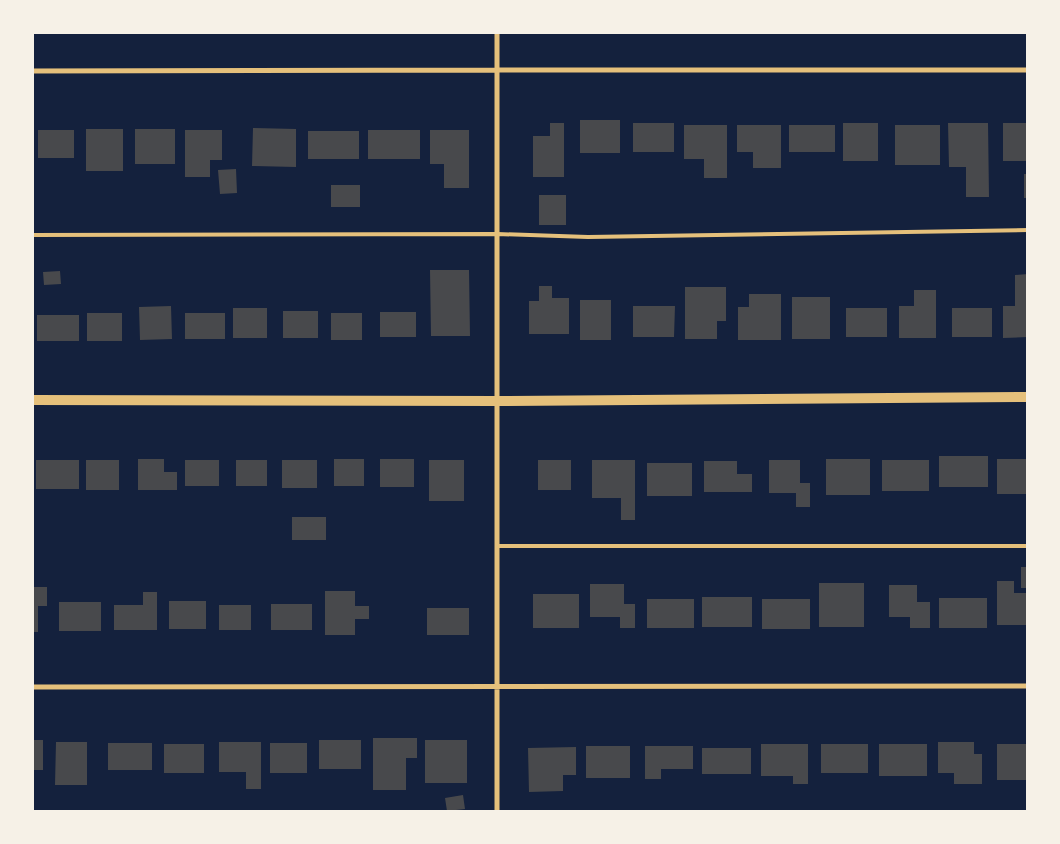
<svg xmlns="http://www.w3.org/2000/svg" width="1060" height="844" viewBox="0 0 1060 844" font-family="'DM Sans',sans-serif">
<rect width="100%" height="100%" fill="#14213d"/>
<path fill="#48494c" d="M580,120H620V153H580Z
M550,123H564V177H533V136H550Z
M633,123H674V152H633Z
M843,123H878V161H843Z
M948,123H988L989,197H966V167H949Z
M1003,123H1028V161H1003Z
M684,125H727V178H704V159H684Z
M737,125H781V168H753V152H737Z
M789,125H835V152H789Z
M895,125H940V165H895Z
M253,128L296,129V167L252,166Z
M86,129H123V171H86Z
M135,129H175V164H135Z
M38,130H74V158H38Z
M185,130H222V160H210V177H185Z
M368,130H420V159H368Z
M430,130H469V188H444V164H430Z
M308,131H359V159H308Z
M236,169L237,193L220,194L218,170Z
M1024,174H1028V198H1024Z
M331,185H360V207H331Z
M539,195H566V225H539Z
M430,270H469L470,336H431Z
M60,271L61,284L44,285L43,272Z
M1028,274V337L1003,338V306H1015V275Z
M539,286H552V298H569V334H529V301H539Z
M685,287H726V321H717V339H685Z
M914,290H936V338H899V306H914Z
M749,294H781V340H738V307H749Z
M792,297H830V339H792Z
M580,300H611V340H580Z
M171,306L172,339L140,340L139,307Z
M633,306H675L674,337H633Z
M233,308H267V338H233Z
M846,308H887V337H846Z
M952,308H992V337H952Z
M283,311H318V338H283Z
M380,312H416V337H380Z
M87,313H122V341H87Z
M185,313H225V339H185Z
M331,313H362V340H331Z
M37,315H79V341H37Z
M939,456H988V487H939Z
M138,459H164V472H177V490H138Z
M334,459H364V486H334Z
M380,459H414V487H380Z
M826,459H870V495H826Z
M997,459H1028V494H997Z
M36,460H79V489H36Z
M86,460H119V490H86Z
M185,460H219V486H185Z
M236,460H267V486H236Z
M282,460H317V488H282Z
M429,460H464V501H429Z
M538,460H571V490H538Z
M592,460H635V520H621V498H592Z
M769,460H800V483H810V507H796V493H769Z
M882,460H929V491H882Z
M704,461H737V474H752V492H704Z
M647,463H692V496H647Z
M292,517H326V540H292Z
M1021,567H1028V588H1021Z
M997,581H1014V593H1028V625H997Z
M819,583H864V627H819Z
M590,584H624V604H635V628H620V617H590Z
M889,585H917V602H930V628H910V617H889Z
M34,587H47V606H38V632H32V604H34Z
M325,591H355V606H369V619H355V635H325Z
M143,592H157V630H114V605H143Z
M533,594H579V628H533Z
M702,597H752V627H702Z
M939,598H987V628H939Z
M647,599H694V628H647Z
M762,599H810V629H762Z
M169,601H206V629H169Z
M59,602H101V631H59Z
M271,604H312V630H271Z
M219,605H251V630H219Z
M427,608H469V635H427Z
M373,738H417V758H406V790H373Z
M32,740H43V770H32Z
M319,740H361V769H319Z
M425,740H467V783H425Z
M56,742H87V785H55Z
M219,742H261V789H246V772H219Z
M938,742H974V754H982V784H954V773H938Z
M108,743H152V770H108Z
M270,743H307V773H270Z
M164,744H204V773H164Z
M761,744H808V784H793V776H761Z
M821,744H868V773H821Z
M879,744H927V776H879Z
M997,744H1028V780H997Z
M586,746H630V778H586Z
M645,746H693V769H661V779H645Z
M576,747V775H563V791L529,792L528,748Z
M702,748H751V774H702Z
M463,795L465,809L447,811L445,798Z"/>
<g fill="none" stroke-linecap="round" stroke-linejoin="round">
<path stroke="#e5c07b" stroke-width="4" d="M32,235L497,234L588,237L1028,230
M497,546H1028"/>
<path stroke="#e5c07b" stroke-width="5" d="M497,32V812
M32,71L497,70H1028
M32,687L1028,686"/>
<path stroke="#e5c07b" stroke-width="10" d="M32,400L497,401L1028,397"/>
</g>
<rect width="1060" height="844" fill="none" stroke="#f6f1e7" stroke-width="68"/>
</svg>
